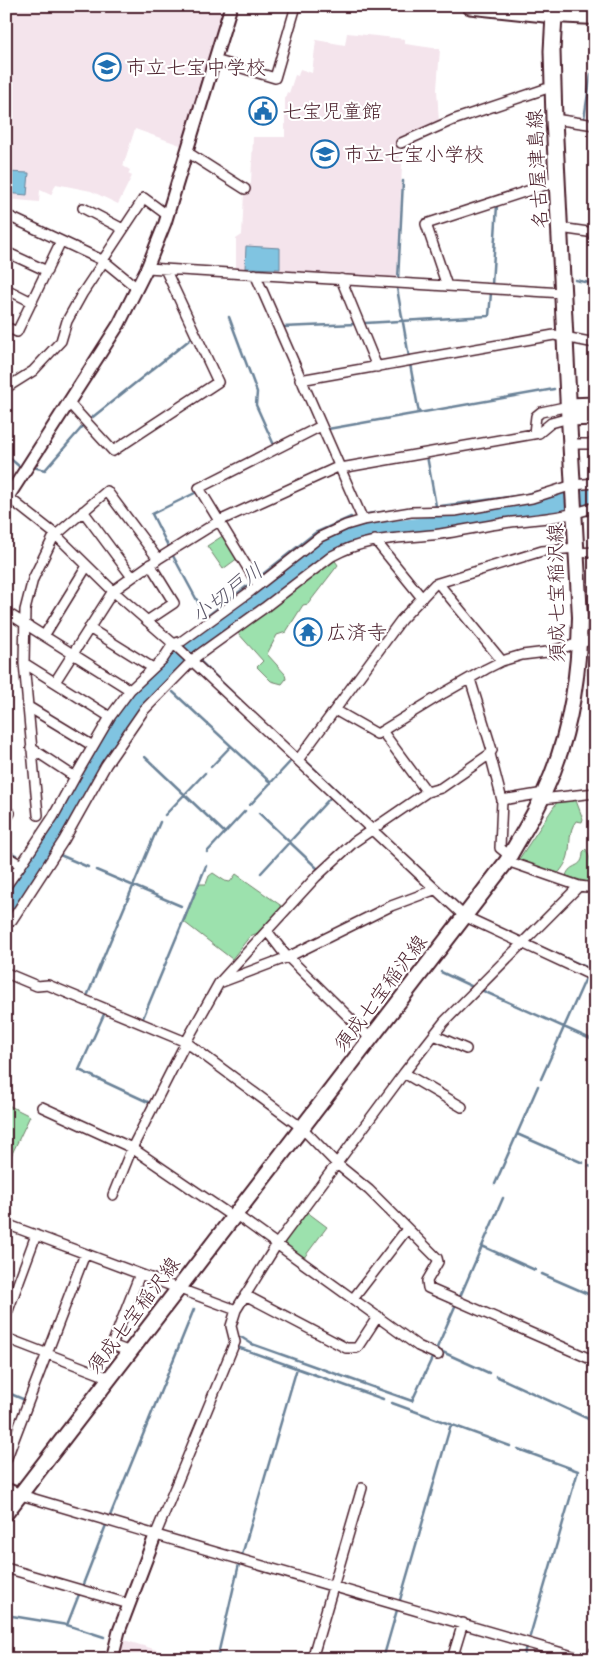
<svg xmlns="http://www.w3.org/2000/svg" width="601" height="1665" viewBox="0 0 601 1665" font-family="Dekko,'Klee One',sans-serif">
<rect width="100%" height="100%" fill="#fff"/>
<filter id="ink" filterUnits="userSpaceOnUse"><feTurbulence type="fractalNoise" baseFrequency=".02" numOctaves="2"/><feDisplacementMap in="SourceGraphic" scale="10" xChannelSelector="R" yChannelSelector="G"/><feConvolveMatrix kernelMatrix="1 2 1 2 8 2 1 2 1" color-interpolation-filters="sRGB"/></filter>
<g filter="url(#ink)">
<path fill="#f4e4ec" d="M6,6H225L183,146L135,129L123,166L130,170L128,174L132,176L118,204L91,191L56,184L51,195L40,190L39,202L6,199Z
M347,33L405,39V44L440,49L437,89L439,123L396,143L402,165L397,280L236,271V239L242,235L244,192L251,183L253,137H285V98L287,92L289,93L295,75L298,76L300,69L312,73L316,40L345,45Z
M123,1640H124L186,1659H119Z"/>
<path fill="#9ce1ad" stroke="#73806c" d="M224,535L238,558L223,569L207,546Z
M333,558L338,565L308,604L303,605L286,632L277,635L267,654L285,674L286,679L282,684L271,681L257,667L263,661L237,632Z
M575,798L583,819L582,822L576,821C568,831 571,844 568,856C566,864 561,870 556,876L517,862L559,799Z
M586,849L591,861L595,863V884L566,876C570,862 583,870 583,852Z
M213,873L225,881L230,882L236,874L283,907L260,932L250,936L232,959L184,922L199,884H206L209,876Z
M6,1104L30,1116L10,1158L6,1161Z
M307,1212L327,1227L303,1259L286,1246L285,1241Z"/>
<path fill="#80c4e1" stroke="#6a8298" d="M6,172L29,173L27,195L6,193Z
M246,246L280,248V269L245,268Z"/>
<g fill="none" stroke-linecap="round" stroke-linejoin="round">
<path stroke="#6a8298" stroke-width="2.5" d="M584,119L591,74L595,75
M398,280L403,181
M575,280L595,284
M492,285L497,205
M397,288L409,357
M229,317L257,392L256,405L274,445
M365,323L489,316L491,293
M282,327L356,324
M410,364L419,413
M89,420L193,337
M328,429L554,389
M6,455L20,467
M427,456L436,506
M33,467L45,470L84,425
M433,507L523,495L543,490
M367,514L397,510
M436,518L437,524
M169,548L152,514L197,492
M172,554L206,617L251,583
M258,578L315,533L351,517
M213,625L216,628
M199,660L266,725
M173,692L271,783
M145,757L225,833
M307,762L364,816
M211,767L231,746
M250,805L290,762
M259,813L318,869
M165,815L205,773
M6,850L16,855
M207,852L245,811
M60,855L88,867
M416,865L457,903
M96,870L181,906
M261,873L330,798
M536,945L595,971
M441,972L473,987
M481,990L595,1041
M88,994L160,822
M105,1012L79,1070L150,1103L155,1094
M143,1018L206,866
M541,1079L585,980
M517,1134L583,1163
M589,1166L595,1168
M495,1184L538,1086
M482,1246L535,1270
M542,1274L595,1297
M459,1299L503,1198
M241,1337L252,1344L412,1401L433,1356
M237,1347L383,1399
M436,1349L489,1373
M436,1350L456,1304
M496,1376L595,1422
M6,1392L25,1400
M392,1403L510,1446
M518,1449L578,1471L530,1636
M110,1516L194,1309
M242,1555L297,1368
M82,1587L106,1525
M400,1600L451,1424
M6,1615L67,1625L104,1637
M67,1625L80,1592
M217,1659L239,1564
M383,1659L397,1610
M523,1659L526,1646"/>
<path stroke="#80c4e1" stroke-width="16" d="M6,908L61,823L118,726L135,703L179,656L197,641L269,590L323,548L341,538L359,533L462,521L595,496"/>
<g stroke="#4a1f2b" stroke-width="12">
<path id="minor" d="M215,60L275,78L296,6
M554,119L595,125
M401,143L453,120L545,89H553
M187,152L245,189
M558,181L426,224L447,286L563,293
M83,208L123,229
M6,215L104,261L137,288
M560,228L595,233
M6,252L47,271
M103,260L144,198L167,215
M147,268L447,286
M255,274L363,520
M341,279L377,367
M6,289L32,302
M6,327L17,332L61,241
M300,380L554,335L595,343
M6,388L33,371L61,341L67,321L82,294L104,261
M68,402L113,451L218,382L165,269
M534,433L536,416L541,412L569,406
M571,444H595
M341,468L539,433L551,423L569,418
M8,497L55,534L113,591L176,646L464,916L595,977
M83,511L132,577
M56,535L107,491L158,559
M375,540L422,598
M576,553L595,552
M438,583L502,661
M258,585L199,488L321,426
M6,612L130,690
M147,621L174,603L150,564
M89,628L153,668
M44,636L87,566
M24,663L110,717
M470,679L492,750L490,754
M55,682L113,591L158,559L219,521L340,466
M27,706L93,746
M335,710L377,734L382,731
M31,748L75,777L110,717L130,690L163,659L173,644L182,641L251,591L320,537L346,525L363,520L411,512L455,511L532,498L573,485L595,483
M298,760L401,620L435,584L542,551L576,548
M427,792L382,731L444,693L486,669L502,661L522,655L547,652L595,639
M542,799L595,793
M502,800L500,848L510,856
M6,811L10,813L6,820
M38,815L24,663L25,610L33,579L55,534
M6,856L21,865L53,817L75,777
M507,861L579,886L595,888
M6,886L21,865
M6,924L12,920L64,840L106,765L144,710L197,656L264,608L332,556C368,536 401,539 440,534C461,531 483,526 504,523C535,519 565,518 595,507
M267,931L287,957
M288,957L371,1039
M6,973L37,986L48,985L186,1042L302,1128L337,1164L369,1190L437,1258L438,1262L427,1281L428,1288L595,1361
M222,982L288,957L391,906L434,890
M434,1035L466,1049
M404,1073L462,1107
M42,1107L132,1148L233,1217
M113,1195L132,1148L186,1042L219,983L316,877L354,842L427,792L441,788L490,754L502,800L544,793
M235,1214L418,1346L438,1355
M6,1224L236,1310
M245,1295L346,1348H357L378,1316
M353,1299L407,1229
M6,1316L36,1235
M6,1338L110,1378
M130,1352L112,1345L140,1274
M6,1460L85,1254
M21,1495C208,1551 396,1604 583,1659
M155,1536L235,1342L231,1326L236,1310L277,1244L404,1073L444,1022L579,886
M6,1568L129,1604
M312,1659L362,1488
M452,1659L463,1623"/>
</g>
<g stroke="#4a1f2b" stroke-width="15">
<path id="tertiary" d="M6,500L119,324L147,268L165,223L231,6
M6,1489L21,1495
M112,1659L119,1631L155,1536
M593,1659L595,1653"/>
</g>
<g stroke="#4a1f2b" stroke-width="18">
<path id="secondary" d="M554,15L595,17
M6,1513L507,861C519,838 534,817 544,793C570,738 579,677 580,617L569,418"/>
</g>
<g stroke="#4a1f2b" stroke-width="19">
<path id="primary" d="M470,6L554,15L552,51L554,119L569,418L595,417
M569,406L595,405"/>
</g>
<use href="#minor" stroke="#fff" stroke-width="9"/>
<use href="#tertiary" stroke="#fff" stroke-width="11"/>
<use href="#secondary" stroke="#fff" stroke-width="14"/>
<use href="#primary" stroke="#fff" stroke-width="15"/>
</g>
</g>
<defs>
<g id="school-ring" transform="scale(1.4375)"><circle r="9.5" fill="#fff" stroke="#1f6fb2" stroke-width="1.5"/><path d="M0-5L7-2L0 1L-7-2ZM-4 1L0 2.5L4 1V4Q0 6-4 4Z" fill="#1f6fb2"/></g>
<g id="civic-ring" transform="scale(1.4375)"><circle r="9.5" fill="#fff" stroke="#1f6fb2" stroke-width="1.5"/><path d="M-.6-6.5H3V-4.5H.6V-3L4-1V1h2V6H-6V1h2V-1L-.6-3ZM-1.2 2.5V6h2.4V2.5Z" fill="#1f6fb2"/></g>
<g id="temple-ring" transform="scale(1.4375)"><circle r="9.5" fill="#fff" stroke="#1f6fb2" stroke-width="1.5"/><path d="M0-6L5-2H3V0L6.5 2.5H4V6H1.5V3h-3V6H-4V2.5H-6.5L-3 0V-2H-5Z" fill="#1f6fb2"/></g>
</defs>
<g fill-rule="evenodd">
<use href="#school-ring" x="107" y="67"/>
<use href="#civic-ring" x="263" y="111"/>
<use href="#school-ring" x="325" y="154"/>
<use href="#temple-ring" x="308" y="632"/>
</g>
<g text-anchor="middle" stroke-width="4.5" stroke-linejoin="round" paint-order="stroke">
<g font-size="20" fill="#4a1f2b" stroke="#fff" text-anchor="start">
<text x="126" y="74">市立七宝中学校</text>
<text x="282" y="118">七宝児童館</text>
<text x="344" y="161">市立七宝小学校</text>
<text x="327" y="639">広済寺</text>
</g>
<g font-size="20" fill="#4a1f2b" stroke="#fff">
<text transform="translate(537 169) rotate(-93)" y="7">名古屋津島線</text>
<text transform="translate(556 593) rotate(-91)" y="7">須成七宝稲沢線</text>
<text transform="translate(380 993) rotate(-53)" y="7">須成七宝稲沢線</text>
<text transform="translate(133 1315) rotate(-53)" y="7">須成七宝稲沢線</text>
</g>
<g font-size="21" font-style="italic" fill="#5d596b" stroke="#fff">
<text transform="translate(227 593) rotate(-37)" y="7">小切戸川</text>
</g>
</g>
<rect width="601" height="1665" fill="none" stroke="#fff" stroke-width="25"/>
<rect x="12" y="12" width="576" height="1640" fill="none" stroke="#4a1f2b" stroke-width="2" filter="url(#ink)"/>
</svg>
